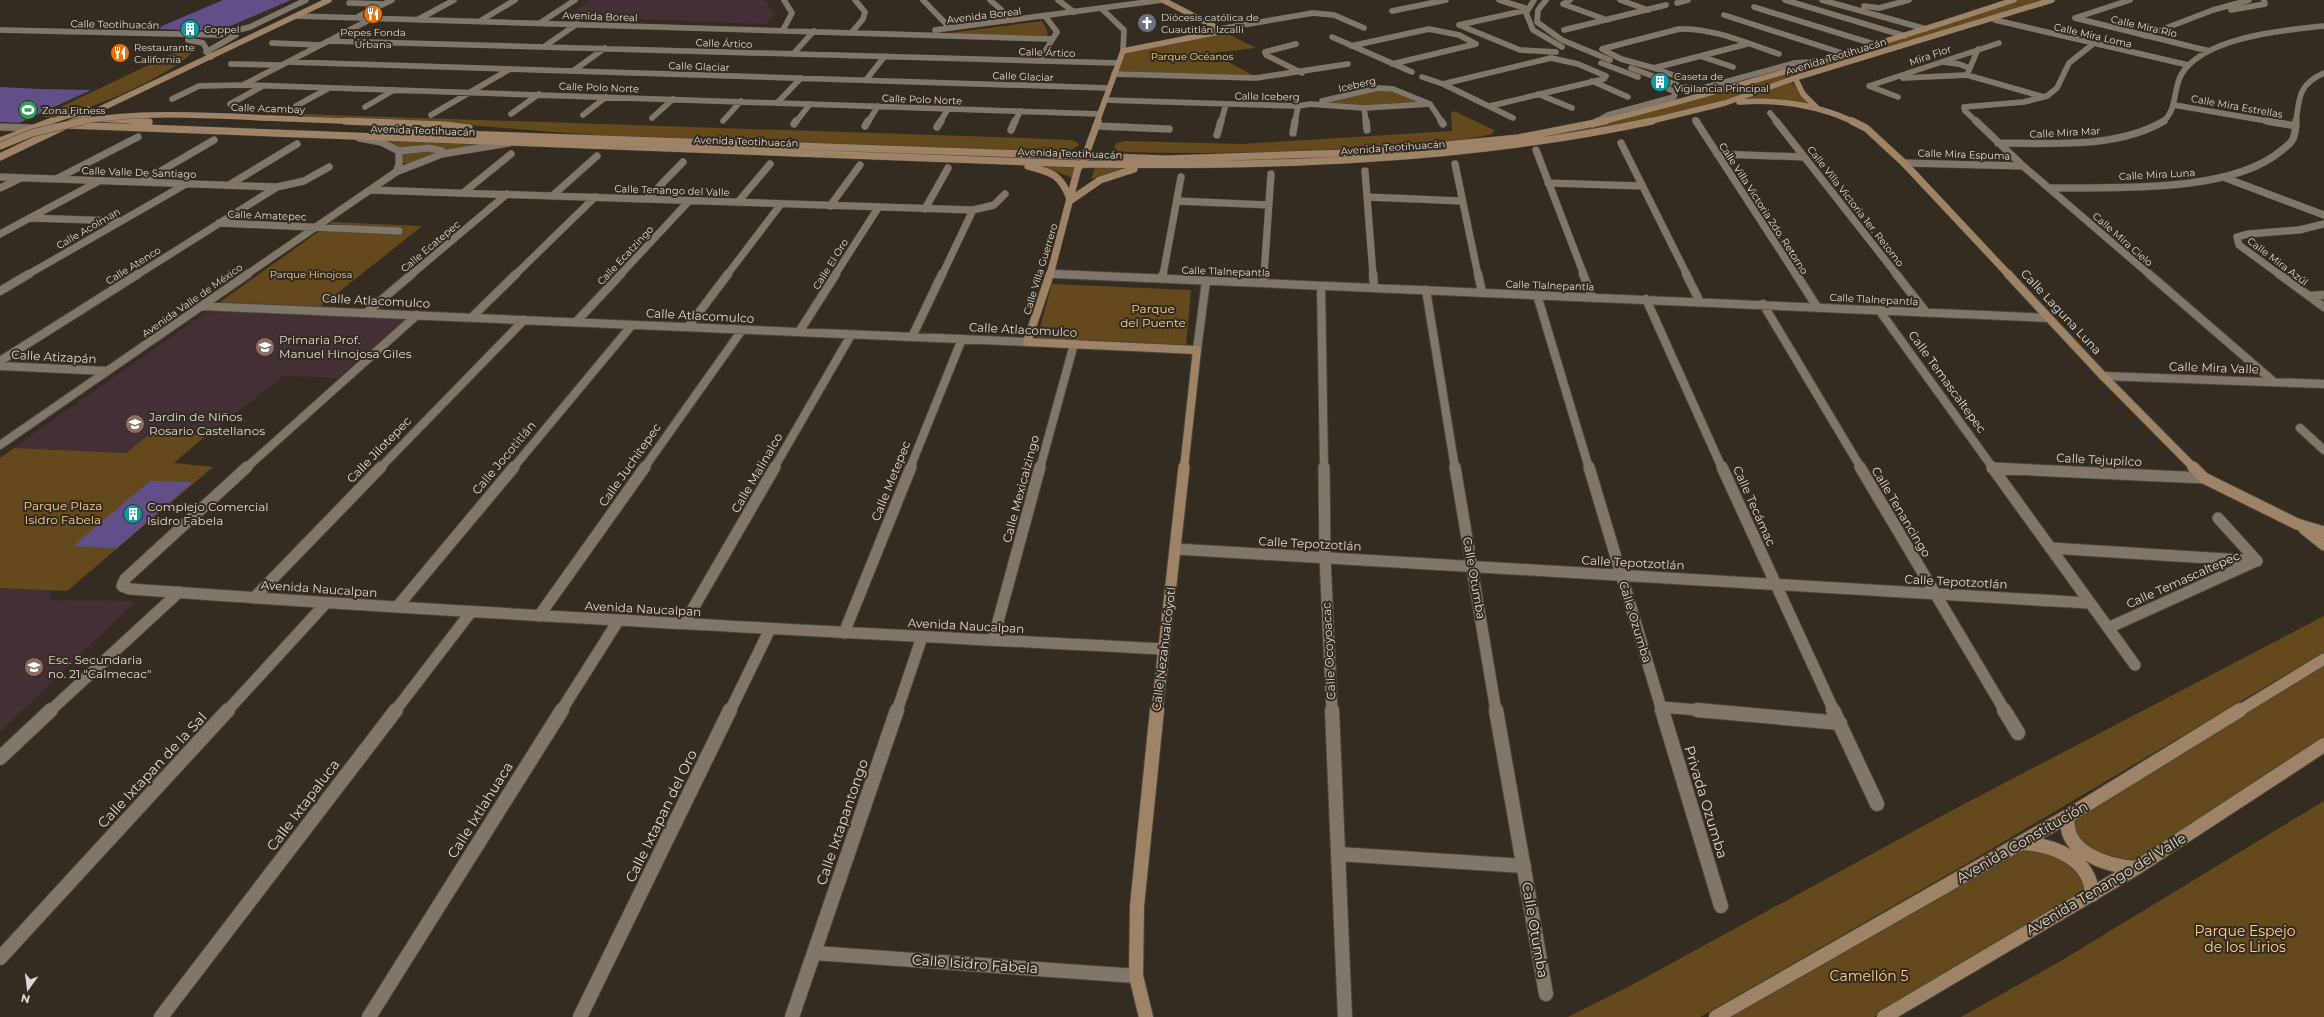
<svg xmlns="http://www.w3.org/2000/svg" width="2324" height="1017" viewBox="0 0 2324 1017" font-family="Montserrat,sans-serif">
<rect width="100%" height="100%" fill="#342c21"/>
<path fill="#432f34" d="M591,0H765L775,14L766,24L567,16Z
M207,312L406,318L338,378L284,376L181,455L13,448Z
M0,588L49,590L52,600L136,601L0,732Z"/>
<path fill="#64491d" d="M2018,0H2045L1722,102L1626,125L1487,148L1216,165L1104,162V160H1167L1489,142L1594,125L1934,28Z
M1042,21L1047,30L1048,38L949,33Z
M1222,31L1256,48L1212,53L1256,77L1113,74L1123,48Z
M188,46H196C189,69 64,125 42,116Z
M1792,82L1808,103L1744,98Z
M1378,88L1393,89L1422,103L1362,106L1321,104Z
M1454,111L1494,130L1492,134C1460,142 1426,143 1392,145C1304,153 1216,154 1128,152L1118,151L1114,147L1117,143L1125,141L1241,144L1452,131L1451,113Z
M302,114L1023,138L1071,140L1077,142L1079,145L1069,151L1058,152L630,138L442,123L294,118Z
M397,140L493,144L444,152L400,151L386,142Z
M425,149L438,153L408,164L402,163L404,152Z
M1034,163L1076,166L1073,178Z
M1096,166L1130,168L1091,179Z
M332,222L422,226L320,307L220,302Z
M1052,284L1191,290L1186,345L1037,338Z
M152,432L206,435L174,463L213,467L67,591L0,588V458L14,448L126,453Z
M2324,616V652L1973,860L1700,1017H1568L1628,987L1947,813Z
M2324,662V743L2134,866H2122L2076,842L2071,818Z
M2324,801V1017H1961L2059,962Z
M2022,844L2076,864L2089,894L1956,968L1874,1017H1722Z"/>
<path fill="#614f8a" d="M223,0H291L219,31L155,29Z
M0,87L40,89L91,90L19,123L0,122Z
M150,481L193,482L117,548L73,546Z"/>
<g fill="none" stroke-linecap="round" stroke-linejoin="round">
<g stroke="#4d483e" stroke-width="6">
<path id="street-far4" d="M923,0L950,28
M990,0L1013,20
M1058,0L1074,12
M1499,0L1525,8
M1534,0L1526,13L1533,30L1562,47
M1546,0L1538,10L1537,22L1562,40L1610,60
M1570,0L1563,4L1607,20
M1620,0L1648,10
M1785,0L1905,36
M1822,0L1926,29
M349,3L382,4
M1677,3L1688,0
M1864,6L1879,8L1909,0
M1754,7L1877,45
M1101,8L1124,30L1123,51
M1527,10L1459,25L1520,50L1556,52
M2231,10L2265,4L2264,0
M1392,11L1446,0
M1724,15L1845,54
M296,16L1052,39
M359,16L392,0
M2075,18L2209,51
M2075,18L2130,0
M419,19L454,0
M1995,20L2188,65
M480,21L515,0
M540,23L575,0
M1219,29L1313,13L1334,15L1364,28
M0,30L219,35L250,27L306,0
M783,30L792,13L784,0
M935,30L1162,0
M1564,30L1666,5
M852,32L863,19L865,12L855,0
M2145,36L2213,10L2249,0
M1332,37L1412,72
M188,40L203,43L211,57
M329,41L1118,63
M272,43L320,45
M1296,44L1265,52L1266,55L1302,73
M1747,44L1654,68L1621,59L1602,49L1679,29C1714,28 1746,43 1779,54
M545,46L577,24
M1351,46L1429,29L1459,35L1476,44L1392,64
M206,52L236,35
M793,54L814,31
M1700,56L1733,67
M1039,61L1057,32L1045,16
M289,62L1108,88
M1943,62L1959,64L1969,68
M1601,63L1638,77
M231,64L281,65
M1631,68L1683,87L1699,89L1795,63L1822,61
M1654,68L1678,77
M573,71L605,48
M1114,74L1256,78L1348,64
M1967,75L2044,97
M1422,77L1443,84
M1903,78L1967,75L1978,49
M866,80L884,57
M1592,81L1628,97
M245,84L371,19
M1869,86L1999,43
M1869,86L1898,97
M1538,94L1572,108
M172,99L199,86L243,85L1099,114
M1105,100L1298,106L1310,104L1364,108L1430,104
M1322,101L1378,88L1393,89L1430,104L1442,122
M777,103L801,78
M230,104L261,87
M2174,105L2273,122
M296,106L329,88
M1490,106L1604,79L1606,76L1578,64L1551,58L1443,84L1513,118
M365,107L394,90
M1364,108L1366,122
M1770,113L1777,122
M511,114L539,94
M431,115L510,69
M583,115L606,97
M652,118L673,99
M1695,120L1696,122
M723,121L741,101
M796,122L810,104
M868,122L878,106
M940,122L948,109
M1015,122L1020,111
M1221,122L1226,104
M1295,122L1298,106
M1596,122L1608,115L1674,97L1675,92L1663,86
M1977,122L1965,111L1964,107L2024,102L2047,96L2057,88L2069,63L2093,44
M2162,122C2177,112 2173,90 2181,75C2203,37 2284,30 2324,26
M2296,122C2299,97 2299,84 2324,73"/>
</g>
<g stroke="#4d483e" stroke-width="8">
<path id="street-far3" d="M1366,121L1367,130
M1441,121L1443,124
M1696,121L1796,275
M1776,121L1897,275
M1976,121L2023,166L2150,275
M2267,121L2296,126
M794,124L796,121
M1593,124L1598,121
M865,126L868,121
M1096,126L1169,129
M0,127L31,128L37,131
M937,127L941,121
M1011,130L1015,121
M1293,133L1295,121
M1217,135L1221,121
M359,138L381,142L399,151V165L396,172
M1621,143L1687,275
M1998,143C2052,143 2116,149 2164,121
M1536,150L1584,275
M399,151L429,148L442,151V154
M1717,154L1804,157
M1904,163L2023,166
M1455,164L1478,275
M1365,171L1373,275
M0,177L277,187L304,181L329,167
M2223,177L2324,215
M58,178L138,137
M142,182L214,140
M1548,183L1642,186
M229,185L297,144
M0,188L19,179
M2049,188C2114,187 2231,194 2282,150C2286,147 2291,143 2293,139C2295,134 2296,127 2296,121
M370,190L973,210L994,205L1005,194
M463,193L511,154
M552,196L597,156
M1367,197L1462,201
M647,199L683,162
M1177,201L1269,205
M738,202L770,164
M830,206L860,165
M925,209L948,168
M30,218L119,221
M219,223L399,231
M0,234L99,181
M1050,274L1078,275
M27,275L186,184
M137,275L277,187
M246,275L396,172L442,154L509,143
M411,275L507,194
M515,275L595,197
M620,275L689,201
M727,275L781,204
M835,275L878,208
M942,275L973,210
M1163,275L1181,177
M1264,275L1271,174
M2280,275L2239,245L2237,237L2248,234L2299,230L2324,224"/>
</g>
<g stroke="#4d483e" stroke-width="10">
<path id="street-far2" d="M1055,274L2049,318
M1373,274L1374,288
M1478,274L1482,292
M1583,274L1592,297
M1686,274L1700,302
M1796,274L1817,307
M1896,274L1926,312
M2149,274L2274,382
M2279,274L2324,307
M1162,278L1163,274
M1264,283L1265,274
M1321,286L1324,468
M1426,290L1455,468
M0,291L29,274
M1537,295L1589,468
M2310,296L2324,295
M1646,299L1722,468
M1763,304L1861,468
M201,306L1027,342
M1879,310L1993,468
M366,313L412,274
M472,317L516,274
M576,322L621,274
M688,327L728,274
M799,332L836,274
M912,337L942,274
M1197,350L1206,281
M0,361L138,274
M0,366L107,371
M2103,376L2324,384
M2300,428L2324,450
M0,445L248,274
M246,468L417,315
M380,468L524,320
M513,468L632,325
M644,468L742,330
M774,468L851,335
M910,468L962,339
M1040,468L1074,344
M1992,468H1995"/>
</g>
<g stroke="#4d483e" stroke-width="13">
<path id="street-far1" d="M247,467L125,579L122,586L130,589C474,614 818,631 1163,649
M1324,467L1325,558L1332,711
M1455,467L1496,711
M1589,467L1662,711
M1722,467L1834,711
M1860,467L2005,711
M1992,467L2135,665
M1992,468L2204,478
M2218,518L2257,561
M2050,548L2257,561
M1176,549L2089,603
M254,598L381,467
M397,607L514,467
M539,616L645,467
M684,624L775,467
M2108,628L2256,561
M844,633L911,467
M993,640L1040,467
M1661,707L1709,711
M50,711L179,592
M227,711L326,603
M395,711L471,612
M561,711L618,621
M730,711L770,629
M897,711L922,637"/>
</g>
<g stroke="#4d483e" stroke-width="16">
<path id="street" d="M1332,710L1345,1017
M1496,710L1546,994
M1662,710L1721,906
M1697,710L1840,723
M1833,710L1877,804
M2004,710L2018,733
M0,758L51,710
M1338,854L1524,866
M815,953L1136,976
M0,958L228,710
M161,1017L396,710
M369,1017L562,710
M580,1017L730,710
M792,1017L897,710"/>
</g>
<g stroke="#4d483e" stroke-width="6">
<path id="secondary-far4" d="M1795,78L1803,94L1816,107
M1739,102C1779,99 1818,105 1854,122
M267,118L370,122
M101,119L149,122
M49,122L88,109
M73,122L329,0
M1097,122L1123,51L1219,32V29L1163,0
M1601,122C1740,87 1878,45 2014,0
M1647,122L1725,103L1795,78L2052,0"/>
</g>
<g stroke="#4d483e" stroke-width="8">
<path id="secondary-far3" d="M134,121L149,122
M345,121L445,125L469,128
M1852,121L1866,128L1904,163L2009,275
M67,125L1082,164C1273,167 1464,161 1652,121
M373,131L1167,159L1348,153L1436,146L1518,138L1605,121
M0,141L52,121
M0,157L75,121
M1083,162L1098,121
M1028,166C1052,172 1061,175 1070,199
M1071,200L1100,180L1134,169
M1050,275L1078,168L1082,164"/>
</g>
<g stroke="#4d483e" stroke-width="10">
<path id="secondary-far2" d="M1050,274L1027,342L1197,350L1184,468
M2008,274L2103,376L2194,468"/>
</g>
<g stroke="#4d483e" stroke-width="13">
<path id="secondary-far1" d="M2193,467L2204,478L2297,524L2324,532
M2304,529L2324,545
M1157,711L1184,467
M2239,711L2324,659"/>
</g>
<g stroke="#4d483e" stroke-width="16">
<path id="secondary" d="M2068,816C2062,852 2107,866 2136,868
M2022,843C2054,845 2091,859 2092,895
M1146,1017L1136,976L1137,906L1157,710
M1716,1017L2068,816L2240,710
M1884,1017L2136,868L2324,745"/>
</g>
<use href="#street-far4" stroke="#80776a" stroke-width="5.5"/>
<use href="#street-far3" stroke="#80776a" stroke-width="7"/>
<use href="#street-far2" stroke="#80776a" stroke-width="8"/>
<use href="#street-far1" stroke="#80776a" stroke-width="11"/>
<use href="#street" stroke="#80776a" stroke-width="14"/>
<use href="#secondary-far4" stroke="#9f8366" stroke-width="5.5"/>
<use href="#secondary-far3" stroke="#9f8366" stroke-width="7"/>
<use href="#secondary-far2" stroke="#9f8366" stroke-width="8"/>
<use href="#secondary-far1" stroke="#9f8366" stroke-width="11"/>
<use href="#secondary" stroke="#9f8366" stroke-width="14"/>
<g stroke="#4d483e" stroke-width="6" stroke-linecap="butt">
<path id="secondary-bridge-far1" d="M77,122C140,111 204,115 267,118"/>
</g>
<g stroke="#4d483e" stroke-width="8" stroke-linecap="butt">
<path id="secondary-bridge" d="M0,146L32,133L83,121"/>
</g>
<use href="#secondary-bridge-far1" stroke="#9f8366" stroke-width="5.5"/>
<use href="#secondary-bridge" stroke="#9f8366" stroke-width="7"/>
</g>
<defs>
<g id="restaurant-disc" transform="scale(1)"><circle r="9.5" fill="#e8710a" stroke="#342c21"/><path d="M-5-6h1v4h1v-4h1v4h1v-4h1v5L-1.5 .5V6h-2V.5L-5-1ZM5-6V6H3V1.5H1.5Q1.5-4 5-6Z" fill="#fff"/></g>
<g id="church-disc" transform="scale(1)"><circle r="9.5" fill="#6b7280" stroke="#342c21"/><path d="M-1.2-6h2.4v3.5h3.3v2.4h-3.3V6h-2.4V-.1h-3.3v-2.4h3.3Z" fill="#fff"/></g>
<g id="building-disc" transform="scale(1)"><circle r="9.5" fill="#0f9aa8" stroke="#342c21"/><path d="M-4-6H4V6H1V3H-1V6H-4ZM-2.5-4.3h1.7v1.8h-1.7ZM.8-4.3h1.7v1.8H.8ZM-2.5-1h1.7V.8h-1.7ZM.8-1h1.7V.8H.8Z" fill="#fff"/></g>
<g id="stadium-disc" transform="scale(1)"><circle r="9.5" fill="#2e9e5b" stroke="#342c21"/><path d="M0-5a6.5 5 0 1 0 0 10a6.5 5 0 1 0 0-10ZM-3.5-1.8h7v3.6h-7Z" fill="#fff"/></g>
<g id="school-disc" transform="scale(1)"><circle r="9.5" fill="#8d6e63" stroke="#342c21"/><path d="M0-5L7-2L0 1L-7-2ZM-4 1L0 2.5L4 1V4Q0 6-4 4Z" fill="#fff"/></g>
</defs>
<g fill-rule="evenodd">
<use href="#restaurant-disc" x="373" y="14"/>
<use href="#church-disc" x="1147" y="23"/>
<use href="#building-disc" x="190" y="29"/>
<use href="#restaurant-disc" x="120" y="53"/>
<use href="#building-disc" x="1660" y="82"/>
<use href="#stadium-disc" x="28" y="110"/>
<use href="#school-disc" x="265" y="347"/>
<use href="#school-disc" x="135" y="424"/>
<use href="#building-disc" x="133" y="514"/>
<use href="#school-disc" x="34" y="667"/>
</g>
<g text-anchor="middle" stroke-width="4" stroke-linejoin="round" paint-order="stroke">
<g font-size="10" fill="#ddd8d1" stroke="#342c21">
<text transform="translate(984 15) rotate(-7)" y="4">Avenida Boreal</text>
<text transform="translate(600 16) rotate(2)" y="4">Avenida Boreal</text>
<text transform="translate(115 24) rotate(1)" y="4">Calle Teotihuacán</text>
<text transform="translate(2144 26) rotate(13)" y="4">Calle Mira Río</text>
<text transform="translate(2093 35) rotate(13)" y="4">Calle Mira Loma</text>
<text transform="translate(724 43) rotate(2)" y="4">Calle Ártico</text>
<text transform="translate(1047 52) rotate(2)" y="4">Calle Ártico</text>
<text transform="translate(1930 55) rotate(-19)" y="4">Mira Flor</text>
<text transform="translate(1836 56) rotate(-17)" y="4">Avenida Teotihuacán</text>
<text transform="translate(699 66) rotate(2)" y="4">Calle Glaciar</text>
<text transform="translate(1023 76) rotate(2)" y="4">Calle Glaciar</text>
<text transform="translate(1357 84) rotate(-13)" y="4">Iceberg</text>
<text transform="translate(599 87) rotate(2)" y="4">Calle Polo Norte</text>
<text transform="translate(1267 96) rotate(1)" y="4">Calle Iceberg</text>
<text transform="translate(922 99) rotate(2)" y="4">Calle Polo Norte</text>
<text transform="translate(2237 106) rotate(10)" y="4">Calle Mira Estrellas</text>
<text transform="translate(268 108) rotate(2)" y="4">Calle Acambay</text>
<text transform="translate(423 130) rotate(2)" y="4">Avenida Teotihuacán</text>
<text transform="translate(2065 132) rotate(-3)" y="4">Calle Mira Mar</text>
<text transform="translate(746 141) rotate(2)" y="4">Avenida Teotihuacán</text>
<text transform="translate(1393 147) rotate(-4)" y="4">Avenida Teotihuacán</text>
<text transform="translate(1070 153) rotate(2)" y="4">Avenida Teotihuacán</text>
<text transform="translate(1964 154) rotate(2)" y="4">Calle Mira Espuma</text>
<text transform="translate(139 172) rotate(2)" y="4">Calle Valle De Santiago</text>
<text transform="translate(2157 174) rotate(-3)" y="4">Calle Mira Luna</text>
<text transform="translate(672 190) rotate(2)" y="4">Calle Tenango del Valle</text>
<text transform="translate(1856 206) rotate(52)" y="4">Calle Villa Victoria 1er. Retorno</text>
<text transform="translate(1764 208) rotate(57)" y="4">Calle Villa Victoria 2do. Retorno</text>
<text transform="translate(267 215) rotate(2)" y="4">Calle Amatepec</text>
<text transform="translate(88 228) rotate(-30)" y="4">Calle Acolman</text>
<text transform="translate(2123 239) rotate(41)" y="4">Calle Mira Cielo</text>
<text transform="translate(430 246) rotate(-40)" y="4">Calle Ecatepec</text>
<text transform="translate(625 255) rotate(-47)" y="4">Calle Ecatzingo</text>
<text transform="translate(2278 261) rotate(37)" y="4">Calle Mira Azúl</text>
<text transform="translate(830 264) rotate(-58)" y="4">Calle El Oro</text>
<text transform="translate(133 265) rotate(-32)" y="4">Calle Atenco</text>
<text transform="translate(1040 269) rotate(-73)" y="4">Calle Villa Guerrero</text>
<text transform="translate(1226 271) rotate(2)" y="4">Calle Tlalnepantla</text>
<text transform="translate(1550 285) rotate(2)" y="4">Calle Tlalnepantla</text>
<text transform="translate(1874 299) rotate(3)" y="4">Calle Tlalnepantla</text>
<text transform="translate(192 300) rotate(-35)" y="4">Avenida Valle de México</text>
</g>
<g font-size="10" fill="#ddd8d1" stroke="#342c21" text-anchor="start">
<text x="1161" y="21">Diócesis católica de<tspan x="1161" dy="12">Cuautitlán Izcalli</tspan></text>
<text x="204" y="33">Coppel</text>
<text x="373" y="36" text-anchor="middle">Pepes Fonda<tspan x="373" dy="12">Urbana</tspan></text>
<text x="134" y="51">Restaurante<tspan x="134" dy="12">California</tspan></text>
<text x="1674" y="80">Caseta de<tspan x="1674" dy="12">Vigilancia Principal</tspan></text>
<text x="42" y="114">Zona Fitness</text>
</g>
<g font-size="10" fill="#fccf8a" stroke="#342c21">
<text x="1192" y="60">Parque Océanos</text>
<text x="311" y="278">Parque Hinojosa</text>
</g>
<g font-size="12" fill="#ddd8d1" stroke="#342c21">
<text transform="translate(376 301) rotate(3)" y="4">Calle Atlacomulco</text>
<text transform="translate(2061 312) rotate(47)" y="4">Calle Laguna Luna</text>
<text transform="translate(700 316) rotate(3)" y="4">Calle Atlacomulco</text>
<text transform="translate(1023 330) rotate(3)" y="4">Calle Atlacomulco</text>
<text transform="translate(54 357) rotate(3)" y="4">Calle Atizapán</text>
<text transform="translate(2214 368) rotate(2)" y="4">Calle Mira Valle</text>
<text transform="translate(1947 382) rotate(54)" y="4">Calle Temascaltepec</text>
<text transform="translate(379 450) rotate(-46)" y="4">Calle Jilotepec</text>
<text transform="translate(504 458) rotate(-50)" y="4">Calle Jocotitlán</text>
<text transform="translate(2099 460) rotate(3)" y="4">Calle Tejupilco</text>
<text transform="translate(630 465) rotate(-55)" y="4">Calle Juchitepec</text>
<text transform="translate(757 473) rotate(-60)" y="4">Calle Malinalco</text>
<text transform="translate(891 481) rotate(-68)" y="4">Calle Metepec</text>
<text transform="translate(1021 489) rotate(-75)" y="4">Calle Mexicalzingo</text>
<text transform="translate(1754 506) rotate(66)" y="4">Calle Tecámac</text>
<text transform="translate(1901 512) rotate(59)" y="4">Calle Tenancingo</text>
<text transform="translate(1310 544) rotate(3)" y="4">Calle Tepotzotlán</text>
<text transform="translate(1633 563) rotate(3)" y="4">Calle Tepotzotlán</text>
<text transform="translate(1474 578) rotate(80)" y="4">Calle Otumba</text>
<text transform="translate(2183 580) rotate(-24)" y="4">Calle Temascaltepec</text>
<text transform="translate(1956 582) rotate(3)" y="4">Calle Tepotzotlán</text>
<text transform="translate(319 589) rotate(4)" y="4">Avenida Naucalpan</text>
<text transform="translate(643 609) rotate(3)" y="4">Avenida Naucalpan</text>
<text transform="translate(1635 622) rotate(73)" y="4">Calle Ozumba</text>
<text transform="translate(966 626) rotate(3)" y="4">Avenida Naucalpan</text>
<text transform="translate(1164 649) rotate(-83)" y="4">Calle Nezahualcóyotl</text>
<text transform="translate(1329 651) rotate(-93)" y="4">Calle Ocoyoacac</text>
</g>
<g font-size="12" fill="#fccf8a" stroke="#342c21">
<text x="1153" y="313">Parque<tspan x="1153" dy="14">del Puente</tspan></text>
<text x="63" y="510">Parque Plaza<tspan x="63" dy="14">Isidro Fabela</tspan></text>
</g>
<g font-size="12" fill="#ddd8d1" stroke="#342c21" text-anchor="start">
<text x="279" y="344">Primaria Prof.<tspan x="279" dy="14">Manuel Hinojosa Giles</tspan></text>
<text x="149" y="421">Jardin de Niños<tspan x="149" dy="14">Rosario Castellanos</tspan></text>
<text x="147" y="511">Complejo Comercial<tspan x="147" dy="14">Isidro Fabela</tspan></text>
<text x="48" y="664">Esc. Secundaria<tspan x="48" dy="14">no. 21 "Calmecac"</tspan></text>
</g>
<g font-size="14" fill="#ddd8d1" stroke="#342c21">
<text transform="translate(152 770) rotate(-47)" y="5">Calle Ixtapan de la Sal</text>
<text transform="translate(1706 802) rotate(73)" y="5">Privada Ozumba</text>
<text transform="translate(303 805) rotate(-53)" y="5">Calle Ixtapaluca</text>
<text transform="translate(480 810) rotate(-58)" y="5">Calle Ixtlahuaca</text>
<text transform="translate(661 816) rotate(-64)" y="5">Calle Ixtapan del Oro</text>
<text transform="translate(842 822) rotate(-71)" y="5">Calle Ixtapantongo</text>
<text transform="translate(2022 842) rotate(-30)" y="5">Avenida Constitución</text>
<text transform="translate(2106 884) rotate(-31)" y="5">Avenida Tenango del Valle</text>
<text transform="translate(1535 930) rotate(80)" y="5">Calle Otumba</text>
<text transform="translate(975 964) rotate(4)" y="5">Calle Isidro Fabela</text>
</g>
<g font-size="14" fill="#fccf8a" stroke="#342c21">
<text x="2245" y="936">Parque Espejo<tspan x="2245" dy="16">de los Lirios</tspan></text>
<text x="1869" y="981">Camellón 5</text>
</g>
</g>
<g transform="translate(28 989) rotate(194)" stroke="#342c21" stroke-width="3" paint-order="stroke">
<path d="M0-3L7 15L0 10L-7 15Z" fill="#ddd8d1"/>
<text y="-6" font-size="11" font-weight="bold" text-anchor="middle" fill="#ddd8d1">N</text>
</g>
</svg>
